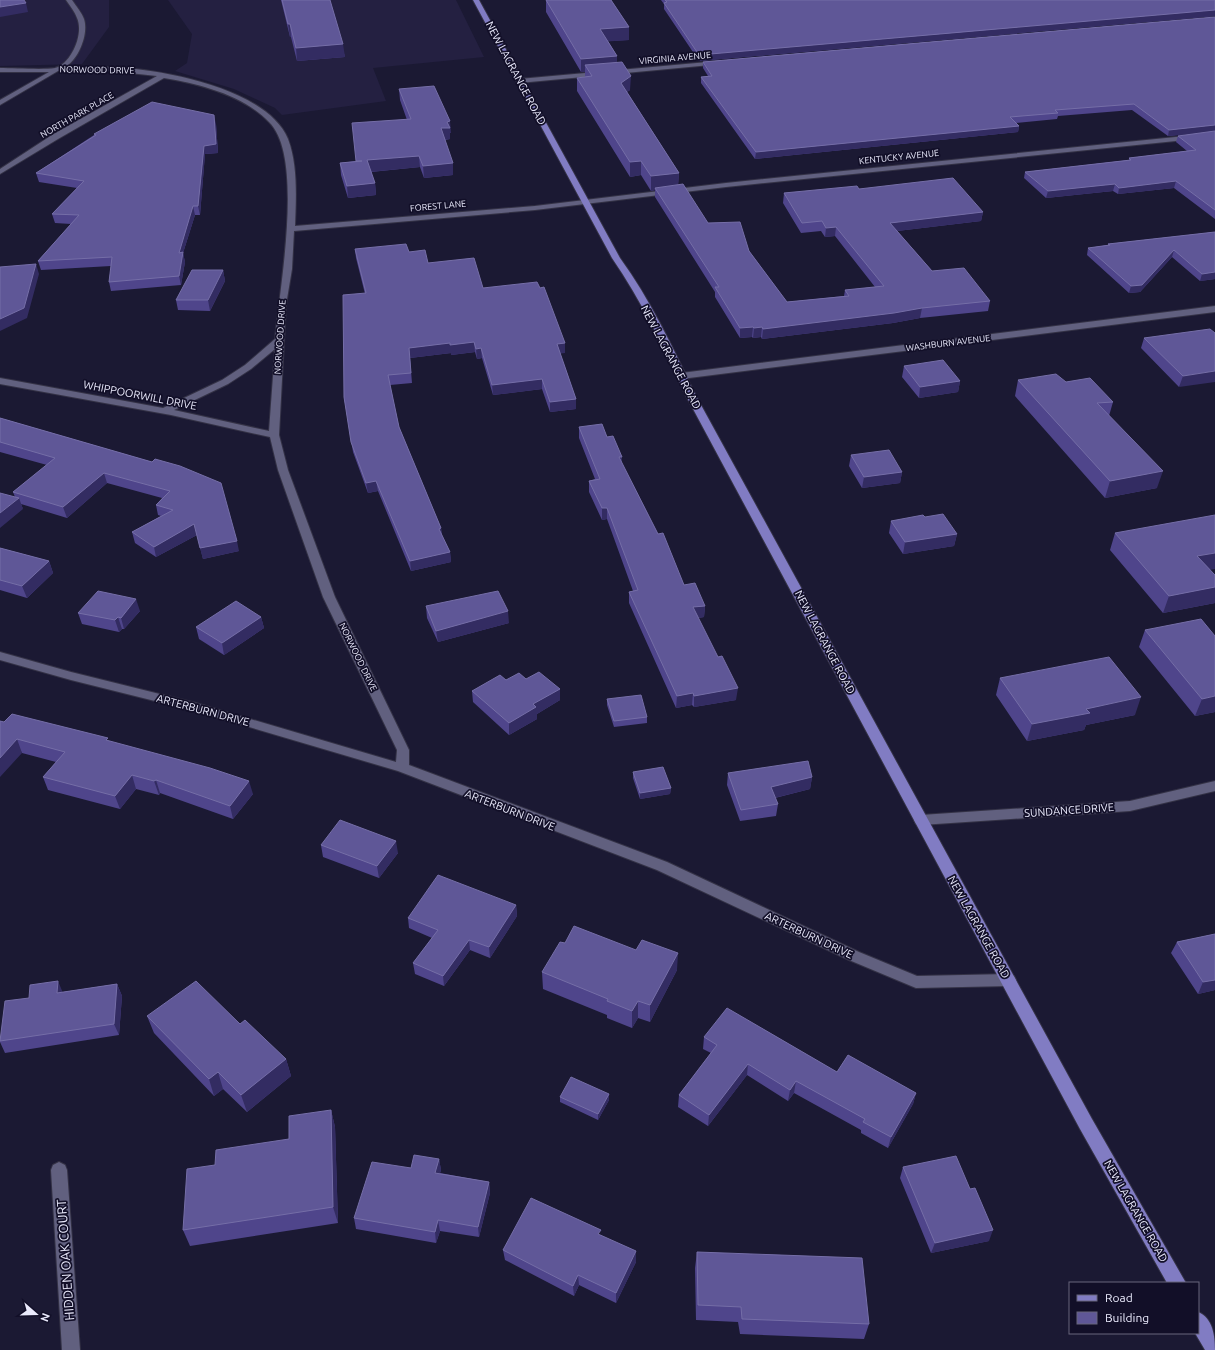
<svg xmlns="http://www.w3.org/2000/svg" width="1215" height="1350" viewBox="0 0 1215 1350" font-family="Ubuntu,sans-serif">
<rect width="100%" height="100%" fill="#1b1933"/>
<path fill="#242041" d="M0,0H109V27L82,64L0,66Z
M168,0H456L484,57L373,68L386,101L282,115L275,108L234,89L175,71L187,63L192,34Z"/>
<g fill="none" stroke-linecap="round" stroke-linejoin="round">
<g stroke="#343246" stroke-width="2">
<path id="minor" d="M66,0H72C76,6 82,13 84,19C89,34 78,60 65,67C80,67 95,67 111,67C160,69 267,88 288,139C298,165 296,199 295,226L535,206L726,183L1215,133V137L726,187L535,210L294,231L292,269L286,305L279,435L288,470L335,597L409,750V765L667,862L859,952L917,976L1009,974L1014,976L1016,980L1014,984L1009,986L916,988L849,960L657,870L398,771L195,711L71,680L0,660V652L71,672L196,703L396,762L397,750L323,597L278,470L270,437L171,415L0,384V378L163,408L222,380L245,365L275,339C279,291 305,157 269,122C243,95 200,84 164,78L58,139L0,174V169L52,135L157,76L111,71H58L0,105V100L49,72H0V68C13,68 44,70 55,68C72,63 84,33 77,18C75,12 70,6 66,0ZM275,349L269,431L174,410L228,384L251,369Z
M719,61L722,63L721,64L519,83L516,81L519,79Z
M1215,306V312L681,379L676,376L681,373Z
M1215,781V791L1130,811L921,825L916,824L914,820L916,816L921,815L1130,801Z
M59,1162L65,1165L67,1170L80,1350H62L51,1170L53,1165Z"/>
</g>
<g stroke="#343246" stroke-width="2">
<path id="major" d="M473,0H479L620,258C650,299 673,348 695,394L1092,1119L1186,1283H1167L1080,1129L685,394C664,348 641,300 612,258Z
M1198,1312C1213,1318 1215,1336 1215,1350H1205L1195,1333H1198Z"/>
</g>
<use href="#minor" fill="#61607f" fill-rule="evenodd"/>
<use href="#major" fill="#817cc3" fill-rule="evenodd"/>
</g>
<path fill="#4f458b" d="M281,0H330L345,57L297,61L291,37H290Z
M546,0H611L629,27V40L608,41L617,56V62L630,90L627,92L679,173L678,185L708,223L749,251L787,302L844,296L845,290L875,287L835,236L825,237L821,231L801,233L783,203L784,193L859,189L983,212L981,221L897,231L932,271L990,301L988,311L920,318L893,323L762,339L761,337L753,338L752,337L740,338L715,297V292L655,197V190L651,191L641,175L630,177L577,91V78L585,77V72H581L546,12Z
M661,0H1215V16L699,61L664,9V4Z
M1215,17V219L1174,188L1118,194L1113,191L1046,198L1024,178L1025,172L1129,160V158L1187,151L1176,142L1178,136L1198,133L1168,136L1132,110L1058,116L1057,119L1016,123L1019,126L1018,132L755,159L701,83V77L708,76L703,68V62Z
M399,89L451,133H450V139L445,140L453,175L424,178L420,167L371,172L375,183L376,195L348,198L341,175L340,163L356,161L407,120L400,100Z
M216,124L218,153L205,154L200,215H195L183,253L185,262L181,285L111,291L109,282L111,266L41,270L38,261L71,224L55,223L52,214L77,188L39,182L36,173L94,135V134Z
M1215,232V279L1200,281L1172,257L1140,292L1129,293L1087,255L1088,248L1108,245V244Z
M355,249L409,252L428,263L483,288H540L565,343V353H560L576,399V409L550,412L542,389L493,395L482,358L477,359L475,352L451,355V353L410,358L412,383L390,385L399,427L441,528L442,536L450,552L451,562L411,571L378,491L368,493L353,452L344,397L365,294L356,258Z
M223,270L225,281L210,311L178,310L176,300Z
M1215,333L1179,387L1141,348L1144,338Z
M904,366L960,381L958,392L919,398L902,377Z
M1018,380L1066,382L1113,402L1109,416L1157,488L1105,498L1015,396Z
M0,418L152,462L239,551L203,559L197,535L156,557L135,543L132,532L161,516L158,515L156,505L162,498L107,483L67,518L21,504L23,509L15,497L13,492L47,465L0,452Z
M579,427L607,437L622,464L684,585L705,606L704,617L698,618L736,700L694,707L692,705L676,708L629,603V592L633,591L607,519L602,520L589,492V481L595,479L579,438Z
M851,455L902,472L900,483L862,488L849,466Z
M925,517L957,534L954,546L903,554L889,533L891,521Z
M1115,533L1210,570L1215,575V603L1163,613L1110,550Z
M0,548L49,561L53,573L27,598L0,590Z
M426,606L509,623L438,642L427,618Z
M140,611L124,629H122L119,632L82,624L78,613Z
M261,617L264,628L224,655L199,639L196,627Z
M1145,630L1215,712L1195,716L1139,647Z
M1000,678L1135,715L1086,725L1084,730L1027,741L996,695Z
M526,679L560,689V700L537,714V719L509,735L473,702L472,691L506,680Z
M607,699L647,717V723L614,727L607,705Z
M4,722L109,741L253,794L233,819L160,793L159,795L136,789L120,809L48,790L43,777L56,762L22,753Z
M633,772L671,788L670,794L640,799L633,778Z
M728,773L812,777L810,789L775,798L778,804L776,816L740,821L727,785Z
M321,845L398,853L379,878L323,857Z
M516,905L517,916L490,958L470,950L444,986L415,974L413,963L432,938L409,928L408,918Z
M1215,934V990L1198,994L1171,953L1177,942Z
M677,970L650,1022L638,1018L632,1028L607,1018V1015L543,989L542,972Z
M117,984L122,996L119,1035L5,1053L0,1042V1038L63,992Z
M147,1016L240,1024L286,1059L291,1076L247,1112L223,1089L214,1096L154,1033Z
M704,1037L916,1093L913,1104L888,1148L861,1133V1130L794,1093L788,1101L747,1075L708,1126L678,1107L679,1095L711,1053L703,1049Z
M609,1094V1100L598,1120L560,1102V1097Z
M331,1110L335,1127L338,1223L190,1246L183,1230L215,1165L289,1139Z
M439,1159L441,1170L440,1173L489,1182L490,1193L479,1237L440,1231L436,1243L356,1229L354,1218L411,1168Z
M903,1167L989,1241L931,1253L900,1178Z
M601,1235L636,1262L616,1303L579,1285L574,1296L505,1260L503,1250Z
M697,1252L869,1324L864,1339L740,1334L738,1322L696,1320L695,1268Z"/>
<path fill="#332c62" d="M26,3L28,12L0,17V7Z
M1215,10V16L699,61V55Z
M288,24H290L291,37H290Z
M629,27V40L600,42V29Z
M343,44L345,57L297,61L296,48Z
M617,56V69L585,65V72H581V59Z
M631,76L630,90L620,97L621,83Z
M214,115L216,124L218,153L205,154L200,215L198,206L204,146Z
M450,121L451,133H450V139L442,140L441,128L447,122Z
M1215,125V132L1168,136L1169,130Z
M1019,126L1018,132L755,159L756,152Z
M419,156L420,167L369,172L367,160Z
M641,161V175L630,177V162Z
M453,163V175L424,178L423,166Z
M679,173L678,187L655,188V190L651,191V176Z
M1176,181L1174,188L1118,194L1119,188Z
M375,183L376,195L348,198L347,186Z
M1115,184L1113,191L1046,198L1048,191Z
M193,206L195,215L183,253L185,262L181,285L179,276V253Z
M983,212L981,221L889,232L890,223Z
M836,227L835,236L825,237L826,228Z
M1174,250L1172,257L1140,292L1129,293L1131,286Z
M36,264L39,274L27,318L0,331V319Z
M223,270L225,281L210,311L208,300Z
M1215,272V279L1200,281L1202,274Z
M922,308L920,318L893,323L762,339L763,329Z
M753,327L752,337L740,338V328Z
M762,327L761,337L753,338L754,328Z
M474,342L475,352L451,355L450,345Z
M450,343L451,353L410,358L412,383L409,348Z
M565,343V353L557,354V344Z
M481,348L482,358L477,359L476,349Z
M1215,371V382L1179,387L1183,376Z
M542,379V389L493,395L492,385Z
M960,381L958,392L919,398L920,387Z
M576,399V409L550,412V402Z
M619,457H622V468Z
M1163,471L1157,488L1105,498L1110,481Z
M902,472L900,483L862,488L864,477Z
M104,473L107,483L67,518L63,507Z
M376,481L378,491L368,493L366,483Z
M19,498L23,509L0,528V513Z
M602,508H607V519L602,520Z
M194,524L197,535L156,557L154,547Z
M441,528L442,539L439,529Z
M957,534L954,546L903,554L905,542Z
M237,541L239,551L203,559L200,548Z
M450,552L451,562L411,571L410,561Z
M1215,553V569L1191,573L1197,556Z
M49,561L53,573L27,598L22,586Z
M1215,587V603L1163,613L1169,596Z
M136,599L140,611L124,629L121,618Z
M705,606L704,617L692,619L693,607Z
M508,611L509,623L438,642L436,631Z
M118,617L122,629L119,632L115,620Z
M261,617L264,628L224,655L222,643Z
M738,688L736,700L694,707V696Z
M560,689V700L537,714V719L509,735V723L533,704Z
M693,693L692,705L676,708L677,696Z
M1215,696V712L1195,716L1202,699Z
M1141,697L1135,715L1086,725L1084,730L1027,741L1032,724L1086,709Z
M17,739L22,753L0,777V758Z
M132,775L136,789L120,809L115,796Z
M812,777L810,789L770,799L771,787Z
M156,780L160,793L159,795L154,781Z
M249,781L253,794L233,819L230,806Z
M671,788L670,794L640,799V793Z
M396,841L398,853L379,878L377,866Z
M516,905L517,916L490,958L489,947Z
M469,940L470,950L444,986L443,976Z
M678,953L677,970L650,1022V1005Z
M1215,980V990L1198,994L1203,982Z
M58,981L63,993H57Z
M117,984L122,996L119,1035L114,1024Z
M638,1001V1018L632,1028V1011Z
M286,1059L291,1076L247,1112L241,1095Z
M748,1064L747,1075L708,1126L709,1115Z
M218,1072L223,1089L214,1096L209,1079Z
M796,1081L794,1093L788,1101L790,1090Z
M916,1093L913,1104L888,1148L891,1137Z
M609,1094V1100L598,1120V1114Z
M331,1110L335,1127L338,1223L333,1207Z
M439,1159L441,1170L437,1183L435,1173Z
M489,1182L490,1193L479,1237L478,1227Z
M438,1220L440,1231L436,1243L435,1232Z
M993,1230L989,1241L931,1253L935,1243Z
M636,1251V1262L616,1303V1293Z
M578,1275L579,1285L574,1296L573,1286Z"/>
<path fill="#5f5797" stroke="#756ea7" d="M0,0H24L26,3L0,7Z
M282,0H330L343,44L296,48L290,24H288Z
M546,0H611L629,27L600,29L617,56L581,59Z
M665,0H1215V10L699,55L664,3L667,2Z
M1215,17V125L1169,130L1134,104L1055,110L1058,113L1010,117L1019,126L756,152L701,77L712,76L703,62Z
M622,62L631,76L621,83L679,173L651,176L641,161L630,162L577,78L592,76L585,65Z
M434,86L450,121L447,122L450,128H441L453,163L423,166L419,156L367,160L375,183L347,186L340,163L362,161H356L352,123L411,119L399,89Z
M152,102L214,115L216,144L204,146L198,206H193L179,253L183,252L179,276L109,282L112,257L38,261L79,215L52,214L84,181L36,173L96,135L94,134Z
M1215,131V210L1176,181L1119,188L1115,184L1048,191L1025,172L1131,160L1129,158L1196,150L1178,136Z
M953,178L983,212L890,223L932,271L964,268L990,301L922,308L894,313L763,329L762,327L754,328L753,327L740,328L715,287H719L655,188L683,184L708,223L740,222L749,251L787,302L849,296L845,290L884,286L836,227L826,228L822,221L802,223L784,193L857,186L859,189Z
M1215,232V272L1202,274L1174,250L1142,285L1131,286L1088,248L1110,245L1108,244Z
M406,244L409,252L425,250L428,263L474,258L483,288L537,282L540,288L544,287L565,343L557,344L576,399L550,402L542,379L492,385L481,348L476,349L474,342L450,345V343L409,348L411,373L388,375L399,427L441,528L439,529L450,552L410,561L376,481L366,483L351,442L344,397L343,295L366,293L355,249Z
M36,264L24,308L0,319V267Z
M192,270H223L208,300H176Z
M1210,329L1215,333V371L1183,376L1144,338Z
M943,360L960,381L920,387L904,366Z
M1056,374L1066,382L1090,378L1113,402L1097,403L1163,471L1110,481L1018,380Z
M0,418L152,462L155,459L180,466L221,483L237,541L200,548L194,524L154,547L132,532L173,510L156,505L170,491L104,473L63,507L13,492L55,458L0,442Z
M602,424L607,437L613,436L622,457H619L658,534L663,533L684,585L695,583L705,606L693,607L718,657L722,656L738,688L694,696L693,693L677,696L629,592L638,590L607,508H602L589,481L600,479L579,427Z
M889,450L902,472L864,477L851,455Z
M0,493L19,498L0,513Z
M943,514L957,534L905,542L891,521L923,515L925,517Z
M1215,515V553L1197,556L1215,575V587L1169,596L1115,533Z
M0,548L49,561L22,586L0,580Z
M98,591L136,599L121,618L118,617L115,620L78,613Z
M498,591L508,611L436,631L426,606Z
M236,601L261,617L222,643L196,627Z
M1201,619L1215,636V696L1202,699L1145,630Z
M1109,657L1141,697L1086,709L1090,713L1032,724L1000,678Z
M539,672L560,689L533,704L536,707L509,723L472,691L500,675L506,680L519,673L526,679Z
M641,695L647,717L614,721L607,699Z
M12,714L108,738L106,740L210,768L249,781L230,806L156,780L154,781L132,775L115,796L43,777L65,752L17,739L0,758V721L4,722Z
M808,761L812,777L771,787L778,804L741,810L728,773Z
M663,767L671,788L640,793L633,772Z
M340,820L396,841L377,866L321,845Z
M438,875L516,905L489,947L469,940L443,976L413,963L438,930L408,918Z
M574,926L636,950L642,940L678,953L650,1005L638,1001L632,1011L607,1001L608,999L542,972L560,942L565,943Z
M1215,934V980L1203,982L1177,942Z
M58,981L57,993L117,984L114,1024L0,1041L5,1001L29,998L30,985Z
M196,981L240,1024L245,1020L286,1059L241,1095L218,1072L209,1079L147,1016Z
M727,1008L837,1072L848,1055L916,1093L891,1137L863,1122L865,1119L796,1081L790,1090L748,1064L709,1115L679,1095L717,1045L704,1037Z
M571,1077L609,1094L598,1114L560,1097Z
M331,1110L333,1207L183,1230L187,1169L215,1165L216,1150L289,1139V1116Z
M414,1155L439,1159L435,1173L489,1182L478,1227L438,1220L435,1232L354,1218L372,1162L411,1168Z
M956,1156L970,1189L975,1188L993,1230L935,1243L903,1167Z
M531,1198L601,1230L598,1234L636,1251L616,1293L578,1275L573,1286L503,1250Z
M697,1252L862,1258L869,1324L742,1319L741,1307L698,1305Z"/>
<g text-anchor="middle" stroke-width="3.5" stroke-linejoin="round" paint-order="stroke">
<g font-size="9" fill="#eaeafc" stroke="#120f28">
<text transform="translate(675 58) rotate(-5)" y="3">VIRGINIA AVENUE</text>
<text transform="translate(97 70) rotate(1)" y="3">NORWOOD DRIVE</text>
<text transform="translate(77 115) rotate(-30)" y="3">NORTH PARK PLACE</text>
<text transform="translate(899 157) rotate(-6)" y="3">KENTUCKY AVENUE</text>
<text transform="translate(438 206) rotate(-5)" y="3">FOREST LANE</text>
<text transform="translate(280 337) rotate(-86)" y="3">NORWOOD DRIVE</text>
<text transform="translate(948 343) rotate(-7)" y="3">WASHBURN AVENUE</text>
<text transform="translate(358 657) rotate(64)" y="3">NORWOOD DRIVE</text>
</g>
<g font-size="11" fill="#eaeafc" stroke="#120f28">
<text transform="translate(516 73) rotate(62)" y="4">NEW LAGRANGE ROAD</text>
<text transform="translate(671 357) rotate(62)" y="4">NEW LAGRANGE ROAD</text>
<text transform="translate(140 395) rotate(11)" y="4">WHIPPOORWILL DRIVE</text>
<text transform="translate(825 642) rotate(62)" y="4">NEW LAGRANGE ROAD</text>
<text transform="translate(203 710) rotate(15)" y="4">ARTERBURN DRIVE</text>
<text transform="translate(510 810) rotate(21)" y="4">ARTERBURN DRIVE</text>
<text transform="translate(1069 810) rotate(-4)" y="4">SUNDANCE DRIVE</text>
<text transform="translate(979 927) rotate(61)" y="4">NEW LAGRANGE ROAD</text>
<text transform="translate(809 935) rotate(25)" y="4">ARTERBURN DRIVE</text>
<text transform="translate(1136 1211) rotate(60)" y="4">NEW LAGRANGE ROAD</text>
</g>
<g font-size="13" fill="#eaeafc" stroke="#120f28">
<text transform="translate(65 1260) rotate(-94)" y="5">HIDDEN OAK COURT</text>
</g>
</g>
<rect x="1069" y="1282" width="130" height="52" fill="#120f28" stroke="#68677d"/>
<rect x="1077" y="1295" width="20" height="6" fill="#817cc3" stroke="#68677d"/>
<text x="1105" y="1302" font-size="12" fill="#eaeafc">Road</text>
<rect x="1077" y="1312" width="20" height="12" fill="#5f5797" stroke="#68677d"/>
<text x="1105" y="1322" font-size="12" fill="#eaeafc">Building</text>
<g transform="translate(36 1314) rotate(110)" stroke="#120f28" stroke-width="3" paint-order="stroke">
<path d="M0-3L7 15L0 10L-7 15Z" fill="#eaeafc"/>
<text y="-6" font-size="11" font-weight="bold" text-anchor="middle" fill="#eaeafc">N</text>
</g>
</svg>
